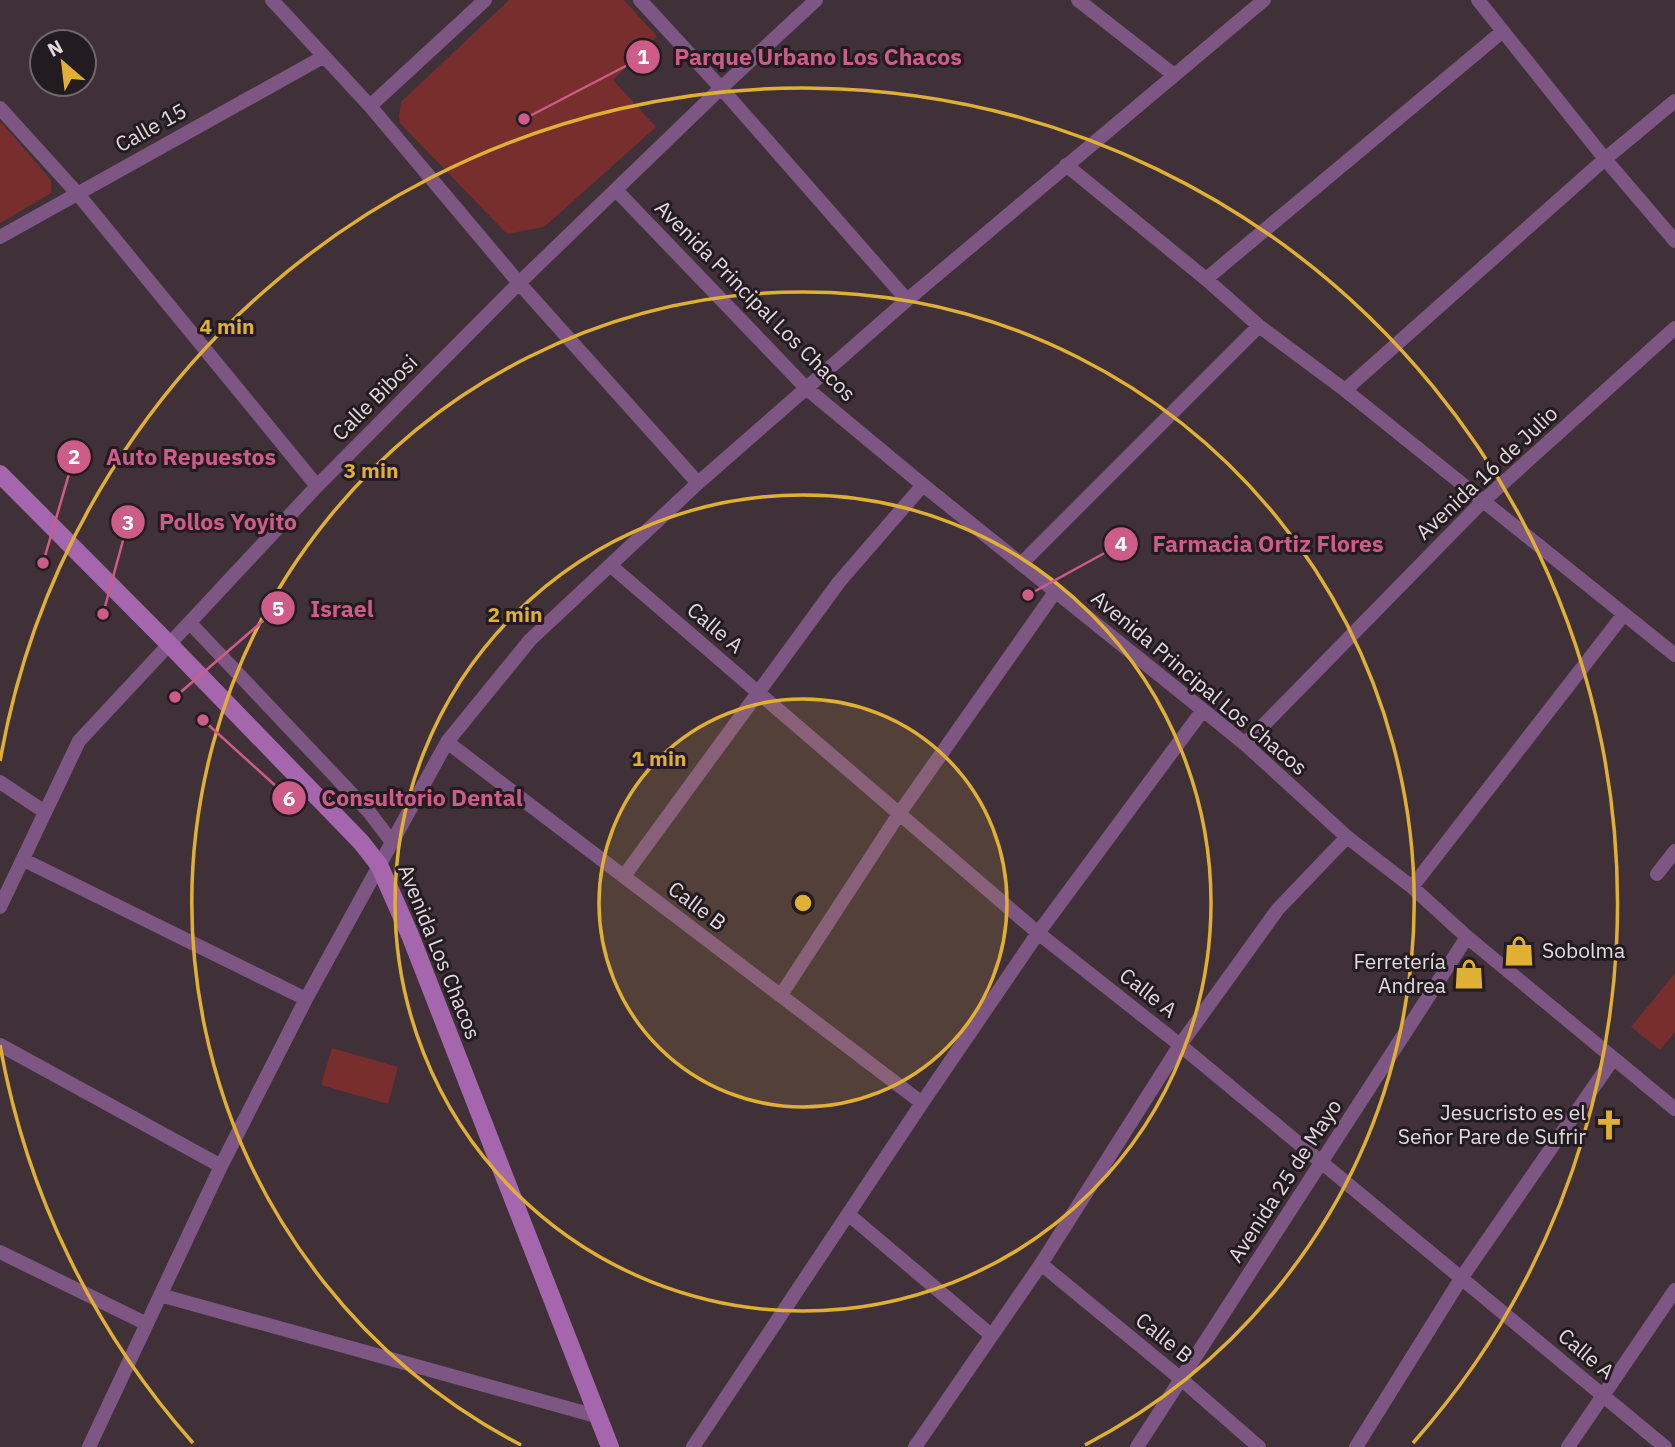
<svg xmlns="http://www.w3.org/2000/svg" width="1675" height="1447" viewBox="0 0 1675 1447" font-family="'IBM Plex Sans',sans-serif">
<rect width="100%" height="100%" fill="#403139"/>
<path fill="#772e2c" d="M509,0H624L657,36L613,80L656,127L544,227L507,234L400,123L399,116L401,102Z
M0,121L51,180V193L0,223Z
M1675,973V1032L1660,1050L1631,1027Z
M332,1048L398,1067L388,1104L321,1085Z"/>
<g fill="none" stroke-linecap="round" stroke-linejoin="round">
<path stroke="#7e5683" stroke-width="14" d="M272,0L370,106L519,283L698,483
M640,0L721,88L907,300
M1078,0L1174,75
M1478,0L1605,159L1675,241
M370,106L485,0
M0,108L77,193L317,486
M1066,165L1206,279L1259,326L1345,390L1675,655
M616,190L806,388L923,485L1203,710L1245,744L1347,837L1412,887L1467,937L1675,1109
M0,237L323,57
M1206,279L1503,31
M1345,390L1605,159L1675,101
M1022,563L1259,326
M610,565L1038,933L1180,1045L1665,1447
M190,623L369,812L392,842
M447,742L922,1103
M1245,744L1482,502L1675,328
M0,782L45,812
M24,860L306,999
M1657,874L1675,851
M624,876L839,582L923,485
M1412,887L1624,614
M0,907L79,741L317,486L519,283L721,88L816,0
M781,995L899,814L1055,592
M0,1045L221,1166
M848,1214L991,1335
M0,1252L147,1324
M1041,1264L1181,1379L1259,1447
M160,1295L596,1416
M89,1447L221,1166L306,999L447,742L530,640L698,483L907,300L1264,0
M693,1447L922,1103L1038,933L1203,710
M915,1447L1041,1264L1180,1045L1278,909L1347,837
M1137,1447L1467,937
M1356,1447L1462,1277L1613,1059
M1568,1447L1675,1290"/>
<path stroke="#a666ae" stroke-width="18" d="M0,474L170,645L361,842L379,865L410,935L610,1447"/>
</g>
<circle cx="803" cy="903" r="204" fill="#e0b034" fill-opacity=".12"/>
<g fill="none" stroke="#e0b034" stroke-width="3.5">
<circle cx="803" cy="903" r="204"/>
<circle cx="803" cy="903" r="408"/>
<path d="M521 1445A611 611 0 1 1 1085 1445"/>
<path d="M193 1443A815 815 0 0 1 0 1045M0 761A815 815 0 1 1 1413 1443"/>
</g>
<defs>
<g id="shop-bare" transform="scale(2.415)"><path d="M-5-2.5h2.3a2.7 3.5 0 0 1 5.4 0H5L5.5 6h-11ZM-1.5-2.5h3a1.5 2.3 0 0 0-3 0Z" fill="#e0b034" stroke="#221b1f" stroke-width="2.5" paint-order="stroke"/></g>
<g id="church-bare" transform="scale(2.415)"><path d="M-1.2-6h2.4v3.5h3.3v2.4h-3.3V6h-2.4V-.1h-3.3v-2.4h3.3Z" fill="#e0b034" stroke="#221b1f" stroke-width="2.5" paint-order="stroke"/></g>
</defs>
<g fill-rule="evenodd">
<use href="#shop-bare" x="1519" y="951"/>
<use href="#shop-bare" x="1469" y="974"/>
<use href="#church-bare" x="1609" y="1125"/>
</g>
<g text-anchor="middle" stroke-width="6" stroke-linejoin="round" paint-order="stroke">
<g font-size="21" fill="#e3d9de" stroke="#221b1f">
<text transform="translate(151 128) rotate(-29)" y="7">Calle 15</text>
<text transform="translate(755 301) rotate(45)" y="7">Avenida Principal Los Chacos</text>
<text transform="translate(375 398) rotate(-45)" y="7">Calle Bibosi</text>
<text transform="translate(1487 473) rotate(-43)" y="7">Avenida 16 de Julio</text>
<text transform="translate(715 628) rotate(40)" y="7">Calle A</text>
<text transform="translate(1199 683) rotate(40)" y="7">Avenida Principal Los Chacos</text>
<text transform="translate(697 906) rotate(37)" y="7">Calle B</text>
<text transform="translate(439 952) rotate(68)" y="7">Avenida Los Chacos</text>
<text transform="translate(1148 993) rotate(38)" y="7">Calle A</text>
<text transform="translate(1285 1181) rotate(-57)" y="7">Avenida 25 de Mayo</text>
<text transform="translate(1164 1338) rotate(39)" y="7">Calle B</text>
<text transform="translate(1586 1354) rotate(40)" y="7">Calle A</text>
</g>
<g font-size="21" fill="#e3d9de" stroke="#221b1f" text-anchor="end">
<text x="1542" y="958" text-anchor="start">Sobolma</text>
<text x="1446" y="969">Ferretería<tspan x="1446" dy="24">Andrea</tspan></text>
<text x="1586" y="1120">Jesucristo es el<tspan x="1586" dy="24">Señor Pare de Sufrir</tspan></text>
</g>
</g>
<circle cx="803" cy="903" r="10" fill="#e0b034" stroke="#221b1f" stroke-width="3.5"/>
<g font-size="21" text-anchor="middle" font-weight="bold" fill="#e0b034" stroke="#221b1f" stroke-width="6" stroke-linejoin="round" paint-order="stroke">
<text x="227" y="334">4 min</text>
<text x="371" y="478">3 min</text>
<text x="515" y="622">2 min</text>
<text x="659" y="766">1 min</text>
</g>
<path fill="none" stroke="#ce5c89" stroke-width="2.5" d="M524 119L643 57M43 563L74 457M103 614L128 522M1028 595L1121 544M175 697L278 608M203 720L289 798"/>
<g fill="#ce5c89" stroke="#221b1f" stroke-width="2.5">
<circle cx="524" cy="119" r="7"/>
<circle cx="43" cy="563" r="7"/>
<circle cx="103" cy="614" r="7"/>
<circle cx="1028" cy="595" r="7"/>
<circle cx="175" cy="697" r="7"/>
<circle cx="203" cy="720" r="7"/>
<circle cx="643" cy="57" r="18"/>
<circle cx="74" cy="457" r="18"/>
<circle cx="128" cy="522" r="18"/>
<circle cx="1121" cy="544" r="18"/>
<circle cx="278" cy="608" r="18"/>
<circle cx="289" cy="798" r="18"/>
</g>
<g font-size="21" text-anchor="middle" font-weight="bold" fill="#fff">
<text x="643" y="64">1</text>
<text x="74" y="464">2</text>
<text x="128" y="530">3</text>
<text x="1121" y="551">4</text>
<text x="278" y="616">5</text>
<text x="289" y="806">6</text>
</g>
<g font-size="23" text-anchor="middle" font-weight="bold" fill="#ce5c89" stroke="#221b1f" stroke-width="6" stroke-linejoin="round" paint-order="stroke">
<text x="818" y="65">Parque Urbano Los Chacos</text>
<text x="191" y="465">Auto Repuestos</text>
<text x="228" y="530">Pollos Yoyito</text>
<text x="1268" y="552">Farmacia Ortiz Flores</text>
<text x="342" y="617">Israel</text>
<text x="422" y="806">Consultorio Dental</text>
</g>
<g transform="translate(63 63) rotate(332)"><circle r="33" fill="#221b1f" stroke="#6f676b" stroke-width="2"/>
<path d="M0-5L12 26L0 18L-12 26Z" fill="#e0b034"/>
<text y="-10" font-size="19" font-weight="bold" text-anchor="middle" fill="#e3d9de">N</text>
</g>
</svg>
